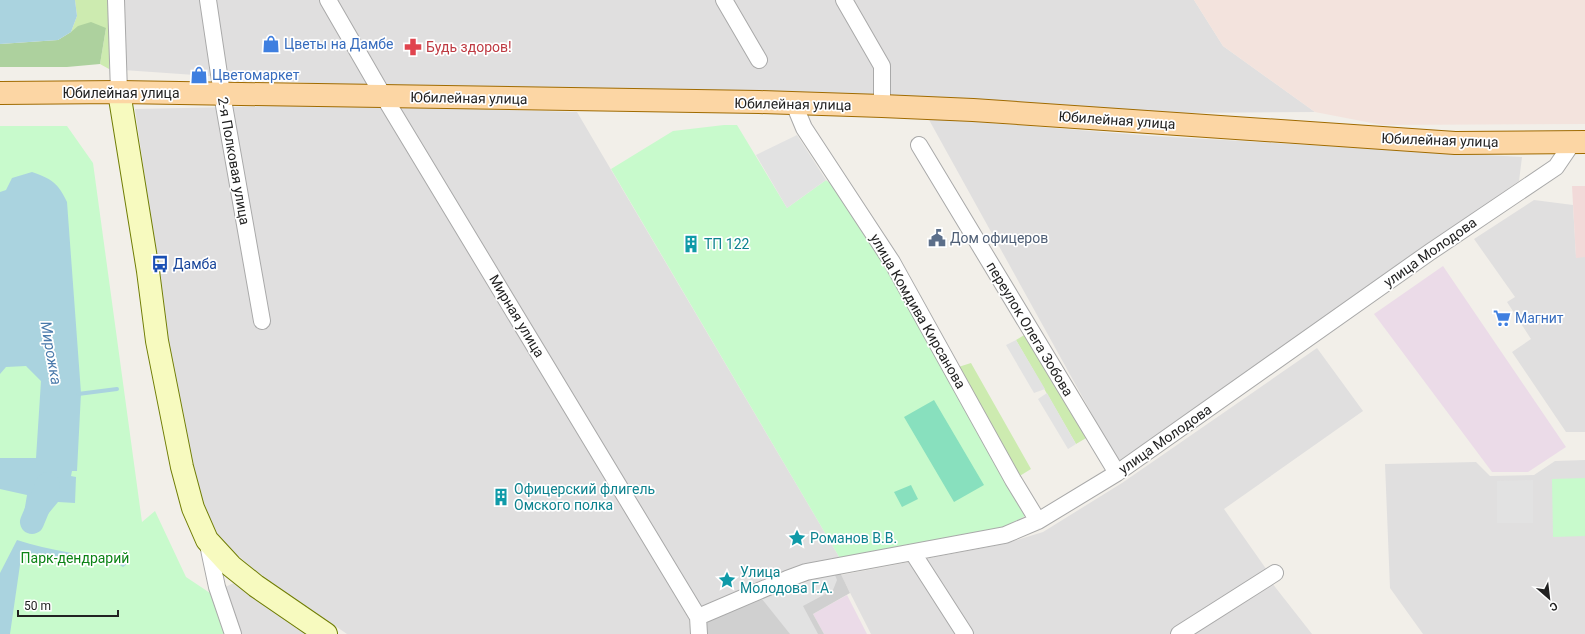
<svg xmlns="http://www.w3.org/2000/svg" width="1585" height="634" viewBox="0 0 1585 634" font-family="Roboto,sans-serif">
<rect width="100%" height="100%" fill="#f2efe9"/>
<path fill="#e0dfdf" d="M112,0H320L370,87L109,69L113,24Z
M335,0H1194L1223,46L1315,112L1174,113L906,97L384,86Z
M381,104L689,619L691,634H347L258,573L220,540L202,505L192,463L171,359L135,109Z
M399,107L577,112L841,560L700,609Z
M928,118L1153,136L1522,157L1519,181L1119,463Z
M1534,200L1573,205L1576,257H1585V432H1566L1512,352L1531,339L1507,302L1515,297L1474,239Z
M1317,348L1363,411L1224,509L1269,573L1174,634H871L841,575L1004,544L1043,532L1122,483Z
M1585,460V634H1423L1390,588L1385,464L1476,462L1490,476L1534,475L1555,461Z
M1268,578L1312,634H1183Z
M236,582L312,634H241L223,588Z"/>
<path fill="#f2dad9" d="M1572,186H1585V257L1576,258Z"/>
<path fill="#ebdbe8" d="M1443,266L1566,447L1528,472H1492L1374,314Z
M847,595L867,634H824L813,614Z"/>
<path fill="#d0d0d0" d="M837,566L850,593L813,614L824,634H699L698,617Z"/>
<path fill="#f3e3dd" d="M1194,0H1585V124L1382,125L1315,112L1223,46Z"/>
<path fill="#cdebb0" d="M75,0H112L113,24L109,69L100,64L106,28L71,32L77,16Z
M1031,331L1093,434L1076,444L1016,340Z
M971,363L1031,469L1013,480L952,369Z"/>
<path fill="#add19e" d="M91,22L106,28L100,64L67,67H0V44L58,40L71,32L78,26Z"/>
<path fill="#c8facc" d="M724,125H737L787,208L826,180L832,185L876,251L1025,516L1001,529L841,560L611,169L673,131Z
M0,126H67L93,163L142,522L155,511L186,577L210,593L224,634H0Z
M1585,478V536L1553,537L1552,479Z"/>
<path fill="#88e0be" d="M934,400L984,485L954,502L904,417Z
M911,485L918,499L902,507L894,492Z"/>
<path fill="#e2e2e2" d="M797,135L826,180L787,208L756,155Z
M1016,340L1045,389L1034,393L1006,345Z
M1047,393L1076,444L1068,449L1038,399Z
M1533,480V523H1497V481Z
M833,570L837,580L833,590L803,606L818,634H790L758,594Z"/>
<path fill="#aad3df" d="M0,0H75L77,16L71,32L58,40L0,44Z
M32,172C52,179 58,183 67,202L81,393L77,471H72L71,476L76,477L75,503L58,502L48,514L40,515L24,513L27,495L0,489V458H36L41,381L26,366L6,367L0,374V192L6,190L12,178Z
M17,540C50,551 85,555 120,560L127,564L123,567L118,564L44,556L22,551L10,634H0V573Z"/>
<g fill="none" stroke-linecap="round" stroke-linejoin="round">
<path stroke="#aad3df" stroke-width="4" d="M78,394L117,389"/>
<path stroke="#aad3df" stroke-width="24" d="M32,522L48,484"/>
<g stroke="#a9a9a9" stroke-width="18">
<path id="minor" d="M116,0L119,92
M208,0L222,94L262,321
M328,0L384,97L698,617L699,634
M724,0L759,60
M844,0L882,66V106
M794,104L804,128L892,262L1013,480L1038,521
M919,145L1117,473
M207,540L217,587L233,634
M913,553L965,634
M698,617L787,579L806,572L1005,535L1038,521L1117,473L1430,252L1556,167L1573,142
M1179,634L1275,573"/>
</g>
<g stroke="#707d05" stroke-width="24">
<path id="secondary" d="M119,92L148,271L157,341L182,467L193,508L207,540L231,566L256,586L326,634"/>
</g>
<g stroke="#a06b00" stroke-width="24">
<path id="primary" d="M0,93L119,92L759,102L882,106L973,110L1455,143L1585,142"/>
</g>
<use href="#minor" stroke="#fff" stroke-width="16"/>
<use href="#secondary" stroke="#f7fabf" stroke-width="22"/>
<use href="#primary" stroke="#fcd6a4" stroke-width="22"/>
</g>
<defs>
<g id="shop-bare" transform="scale(1.38)"><path d="M-5-2.5h2.3a2.7 3.5 0 0 1 5.4 0H5L5.5 6h-11ZM-1.5-2.5h3a1.5 2.3 0 0 0-3 0Z" fill="#3f7fe0" stroke="#fff" stroke-width="2.5" paint-order="stroke"/></g>
<g id="pharmacy-bare" transform="scale(1.38)"><path d="M-2-6h4v4h4v4h-4v4h-4v-4h-4v-4h4Z" fill="#e0444e" stroke="#fff" stroke-width="2.5" paint-order="stroke"/></g>
<g id="civic-bare" transform="scale(1.38)"><path d="M-.6-6.5H3V-4.5H.6V-3L4-1V1h2V6H-6V1h2V-1L-.6-3ZM-1.2 2.5V6h2.4V2.5Z" fill="#5c6f8a" stroke="#fff" stroke-width="2.5" paint-order="stroke"/></g>
<g id="building-bare" transform="scale(1.38)"><path d="M-4-6H4V6H1V3H-1V6H-4ZM-2.5-4.3h1.7v1.8h-1.7ZM.8-4.3h1.7v1.8H.8ZM-2.5-1h1.7V.8h-1.7ZM.8-1h1.7V.8H.8Z" fill="#0f9aa8" stroke="#fff" stroke-width="2.5" paint-order="stroke"/></g>
<g id="bus-bare" transform="scale(1.38)"><path d="M-5-6H5V4H4V6H2V4H-2V6H-4V4H-5ZM-3.5-4V0h7V-4ZM-3.5 1.2v1.5H-2V1.2ZM2 1.2v1.5H3.5V1.2Z" fill="#1a4fb4" stroke="#fff" stroke-width="2.5" paint-order="stroke"/></g>
<g id="supermarket-bare" transform="scale(1.38)"><path d="M-6-5.5h2.5l.6 2H6L4.5 2H-2.5L-4.4-4H-6ZM-1.5 3.2a1.3 1.3 0 1 0 .1 0ZM3 3.2a1.3 1.3 0 1 0 .1 0Z" fill="#3f7fe0" stroke="#fff" stroke-width="2.5" paint-order="stroke"/></g>
<g id="sight-bare" transform="scale(1.38)"><path d="M0-6L1.8-2.2L6-1.7L2.9 1.2L3.7 5.4L0 3.3L-3.7 5.4L-2.9 1.2L-6-1.7L-1.8-2.2Z" fill="#0f9aa8" stroke="#fff" stroke-width="2.5" paint-order="stroke"/></g>
</defs>
<g fill-rule="evenodd">
<use href="#shop-bare" x="271" y="44"/>
<use href="#pharmacy-bare" x="413" y="47"/>
<use href="#shop-bare" x="199" y="75"/>
<use href="#civic-bare" x="937" y="238"/>
<use href="#building-bare" x="691" y="244"/>
<use href="#bus-bare" x="160" y="264"/>
<use href="#supermarket-bare" x="1502" y="318"/>
<use href="#building-bare" x="501" y="497"/>
<use href="#sight-bare" x="797" y="538"/>
<use href="#sight-bare" x="727" y="580"/>
</g>
<g text-anchor="middle" stroke-width="3.5" stroke-linejoin="round" paint-order="stroke">
<g font-size="14" fill="#366cbe" stroke="#fff" text-anchor="start">
<text x="284" y="49">Цветы на Дамбе</text>
<text x="212" y="80">Цветомаркет</text>
<text x="1515" y="323">Магнит</text>
</g>
<g font-size="14" fill="#be3a42" stroke="#fff" text-anchor="start">
<text x="426" y="52">Будь здоров!</text>
</g>
<g font-size="14" fill="#222" stroke="#fff">
<text x="121" y="98">Юбилейная улица</text>
<text transform="translate(469 98) rotate(1)" y="5">Юбилейная улица</text>
<text transform="translate(793 104) rotate(1)" y="5">Юбилейная улица</text>
<text transform="translate(1117 120) rotate(4)" y="5">Юбилейная улица</text>
<text transform="translate(1440 140) rotate(2)" y="5">Юбилейная улица</text>
<text transform="translate(234 161) rotate(80)" y="5">2-я Полковая улица</text>
<text transform="translate(1430 252) rotate(-35)" y="5">улица Молодова</text>
<text transform="translate(918 311) rotate(60)" y="5">улица Комдива Кирсанова</text>
<text transform="translate(517 316) rotate(59)" y="5">Мирная улица</text>
<text transform="translate(1030 329) rotate(59)" y="5">переулок Олега Зобова</text>
<text transform="translate(1165 439) rotate(-35)" y="5">улица Молодова</text>
</g>
<g font-size="14" fill="#4e5e75" stroke="#fff" text-anchor="start">
<text x="950" y="243">Дом офицеров</text>
</g>
<g font-size="14" fill="#0d838f" stroke="#fff" text-anchor="start">
<text x="704" y="249">ТП 122</text>
<text x="514" y="494">Офицерский флигель<tspan x="514" dy="16">Омского полка</tspan></text>
<text x="810" y="543">Романов В.В.</text>
<text x="740" y="577">Улица<tspan x="740" dy="16">Молодова Г.А.</tspan></text>
</g>
<g font-size="14" fill="#164399" stroke="#fff" text-anchor="start">
<text x="173" y="269">Дамба</text>
</g>
<g font-size="14" fill="#0c8416" stroke="#fff">
<text x="75" y="563">Парк-дендрарий</text>
</g>
<g font-size="15" font-style="italic" fill="#4a7aab" stroke="#fff">
<text transform="translate(51 353) rotate(80)" y="5">Мирожка</text>
</g>
</g>
<g transform="translate(1549 598) rotate(152)" stroke="#ffffff" stroke-width="3" paint-order="stroke">
<path d="M0-3L7 15L0 10L-7 15Z" fill="#222222"/>
<text y="-6" font-size="11" font-weight="bold" text-anchor="middle" fill="#222222">С</text>
</g>
<path d="M18 610v6h100v-6" fill="none" stroke="#222222" stroke-width="2"/>
<text x="24" y="610" font-size="12" fill="#222222" stroke="#ffffff" stroke-width="3" paint-order="stroke">50 m</text>
</svg>
